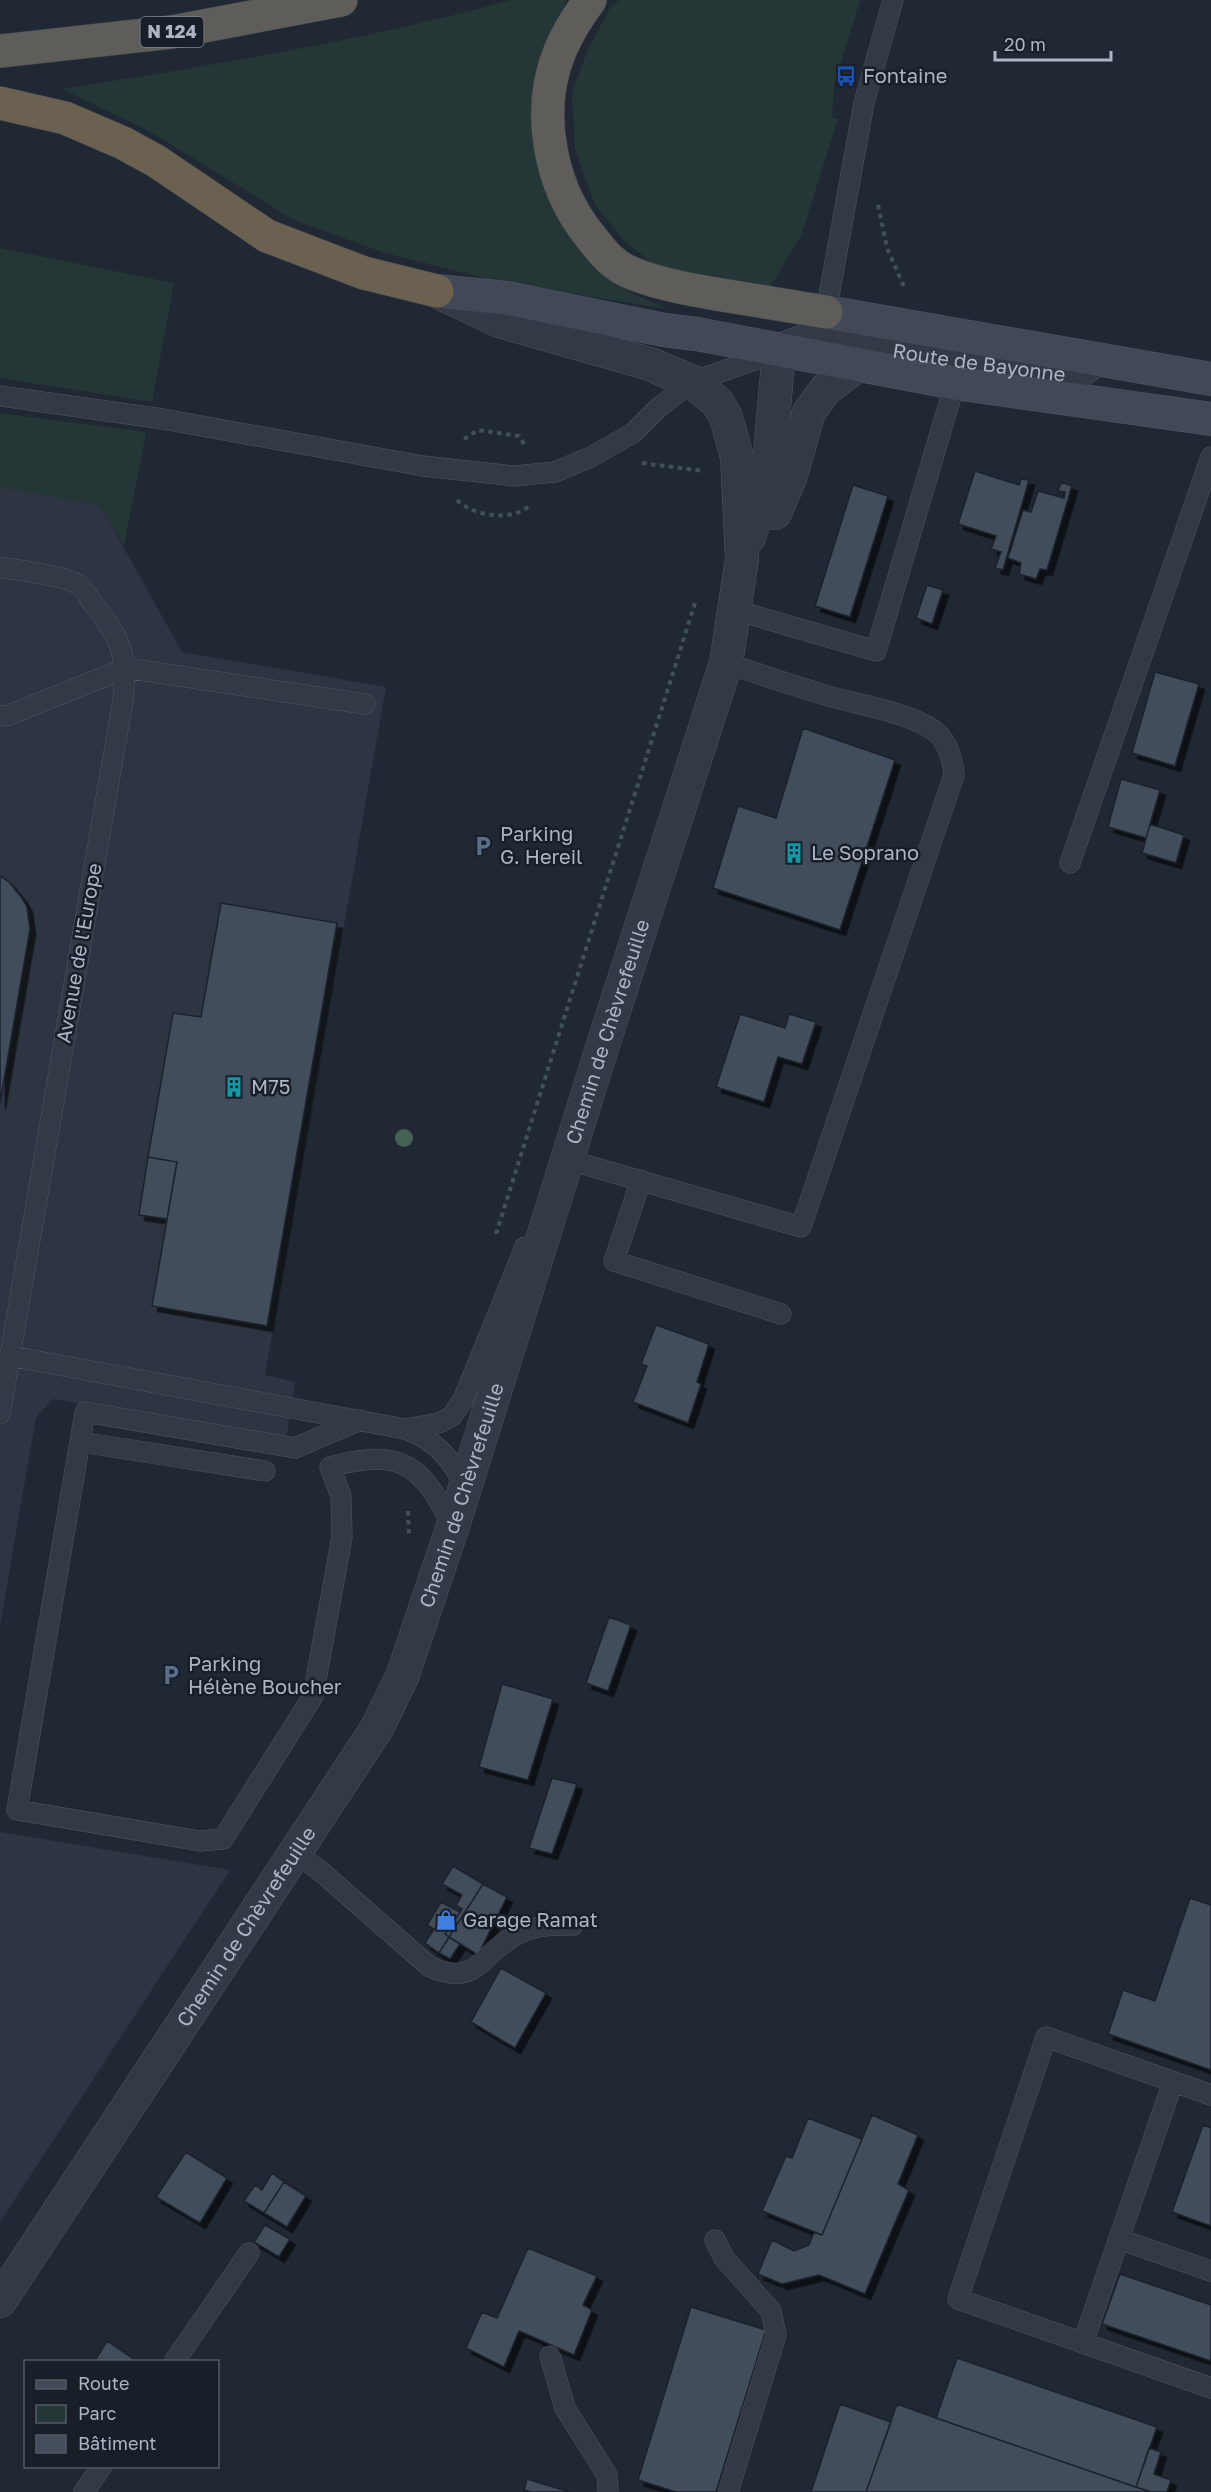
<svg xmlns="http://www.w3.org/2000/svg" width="1211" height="2492" viewBox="0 0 1211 2492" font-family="'Golos Text',sans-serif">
<defs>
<filter id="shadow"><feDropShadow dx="5.5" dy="5.5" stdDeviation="0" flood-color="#0009"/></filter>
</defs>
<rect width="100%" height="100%" fill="#202834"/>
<path fill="#2d3542" d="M0,487L100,505L182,652L386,687L265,1375L295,1382L286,1440L53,1399L36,1417L0,1626Z
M0,1832L230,1870L0,2222Z"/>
<path fill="#253637" d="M511,0H567C530,79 518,142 560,221C569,237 591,267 606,278C624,291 647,299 667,309L496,281L382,252L294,220L149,131L62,89C213,65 363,41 511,0Z
M619,0H860L834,86L832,118L838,119L801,236L770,287L687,274L656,266L625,242L595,205L575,149L572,93L588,49L610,8Z
M0,248L174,283L152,402L0,378Z
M0,413L146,432L124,546L100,505L0,487Z"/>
<path fill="#434d5c" stroke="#1b212b" stroke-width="1.5" filter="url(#shadow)" d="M975,471L1019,485L1021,479L1029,480L1003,570L995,568L1001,552L991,549L996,536L958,524Z
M1061,482L1072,486L1047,570L1040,569L1036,579L1019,574L1021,563L1008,558L1023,510L1031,512L1038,491L1064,498L1065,492L1058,491Z
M853,485L888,496L850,617L815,606Z
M927,585L943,590L932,624L916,618Z
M1155,672L1199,684L1175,766L1132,753Z
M803,728L895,760L840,930L713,888L738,806L776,818Z
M1121,779L1160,790L1146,838L1108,827Z
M1150,824L1184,835L1176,863L1142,853Z
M0,876L9,882L22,898L27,907L30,929L0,1103Z
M221,903L337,923L267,1326L152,1306L177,1162L148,1157L173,1013L201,1017Z
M740,1014L785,1028L789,1014L816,1022L802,1064L778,1057L764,1102L716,1087Z
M148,1157L177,1162L167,1219L139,1215Z
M656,1325L709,1344L697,1382L701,1384L688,1423L633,1402L647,1366L641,1364Z
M609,1617L631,1625L608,1691L586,1683Z
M502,1684L553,1699L528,1780L479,1767Z
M552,1778L577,1784L552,1854L529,1848Z
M453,1866L483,1884L449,1937L445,1934L462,1909L456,1905L462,1895L442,1884Z
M483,1884L507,1897L478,1955L449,1937Z
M1190,1898L1211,1905V2070L1108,2034L1123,1990L1155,2001Z
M441,1902L460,1912L445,1934L449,1937L439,1953L425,1943L434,1929L427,1925Z
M449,1937L460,1944L450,1959L439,1953Z
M501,1968L546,1993L515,2048L471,2022Z
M872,2115L918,2135L898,2184L909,2190L865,2294L819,2275L782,2284L758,2274L772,2240L794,2251L809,2245L814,2232L822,2235Z
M808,2118L862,2139L822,2235L762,2211L786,2156L792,2158Z
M1203,2125L1211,2128V2226L1172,2212Z
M186,2152L227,2178L200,2223L156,2197Z
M272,2173L284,2182L264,2213L244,2201L255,2185L262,2190Z
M284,2182L306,2196L287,2227L264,2213Z
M265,2225L290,2239L279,2257L254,2242Z
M528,2248L597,2276L583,2305L592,2310L574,2355L519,2331L504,2367L466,2348L482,2312L497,2318Z
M1120,2274L1211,2305V2361L1102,2324Z
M691,2307L766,2330L716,2492H676L638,2480Z
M107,2341L138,2362H94Z
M957,2358L1157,2427L1136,2487L936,2418Z
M840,2404L891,2422L866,2492H811Z
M897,2404L936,2418L1150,2492H866Z
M1149,2448L1161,2452L1154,2474L1171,2480L1167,2492H1151L1136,2487Z
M527,2479L570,2492H531L524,2490Z"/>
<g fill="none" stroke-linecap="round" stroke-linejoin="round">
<g stroke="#505763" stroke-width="21">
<path id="service" d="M819,320L826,312L864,103L893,0
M0,396L163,419L423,466L514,476L555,472L591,457L633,433L658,408L692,382L774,353
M0,567C16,570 65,576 77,584C84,588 90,600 95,606C123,642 127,655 123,700L0,1414
M735,610L876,651L955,383
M0,716L9,715L126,668L365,704
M1070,863L1211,457
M562,1158L801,1227L954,775C953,761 948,743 937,733C915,714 861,705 832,697C797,687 762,675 726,663
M641,1180L614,1261L781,1314
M10,1356L405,1429C436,1441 449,1456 465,1485
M360,1420L295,1448L85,1412L17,1810L200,1841L223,1839L313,1696L342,1537L341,1496L330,1467C401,1448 420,1463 453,1526
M405,1429L439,1423L452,1416L463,1400L525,1247
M81,1442L265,1471
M295,1854L318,1869L430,1967C480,1988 480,1952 518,1934C535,1925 554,1925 573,1925
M1211,2095L1046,2037L958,2299L1211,2388
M1119,2239L1211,2271
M715,2240L724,2258L771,2311L776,2335L728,2492
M1083,2343L1173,2082
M550,2356L565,2408L607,2475L608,2492
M174,2362L249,2253
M84,2492L102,2466"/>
</g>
<g stroke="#505763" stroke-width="34">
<g id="minor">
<path d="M775,513L790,478L809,412L826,389L857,365"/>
<path id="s1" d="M749,537L768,477L779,351L804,341L840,342L946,359L1073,376L1096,359"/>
<path id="s2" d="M0,2301L377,1728L402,1677L453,1526L602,1048L726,663L742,559L737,457L726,417L717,402L692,382L650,364L499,321L438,292"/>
</g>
</g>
<g stroke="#505763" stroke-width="34">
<path id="secondary" d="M437,291L506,298L664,330L697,334L955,383L1211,419
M826,312L1211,379"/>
</g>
<g stroke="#3e444f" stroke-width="34">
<path id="trunk" d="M590,0C578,16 568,32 560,51C535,111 550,187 590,236C602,252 614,267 634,274C662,285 693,290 722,295C757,301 791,306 826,312
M0,51L172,32L341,0"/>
</g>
<g stroke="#3e444f" stroke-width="34">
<path id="motorway" d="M0,103L65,118L123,143L156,161L267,236L364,273L437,291"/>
</g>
<path stroke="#415255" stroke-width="4" stroke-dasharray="4.5 4.5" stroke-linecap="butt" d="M878,205L887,248L905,289
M464,439L478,430L519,436L524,444
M642,463L703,471
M457,500C473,516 511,522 529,506
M496,1234L696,600
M408,1511L409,1537"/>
<use href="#service" stroke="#333a45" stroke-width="20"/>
<use href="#minor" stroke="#333a45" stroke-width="33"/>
<use href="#secondary" stroke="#414958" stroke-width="33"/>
<use href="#trunk" stroke="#5e5d5a" stroke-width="33"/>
<use href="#motorway" stroke="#6b6150" stroke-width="33"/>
</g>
<circle fill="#466256" cx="404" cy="1138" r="9"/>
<defs>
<g id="bus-bare" transform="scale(1.62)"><path d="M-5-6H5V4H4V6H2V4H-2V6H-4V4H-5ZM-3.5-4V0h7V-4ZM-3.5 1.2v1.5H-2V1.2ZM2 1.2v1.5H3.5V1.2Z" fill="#1a4fb4" stroke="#191f29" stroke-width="2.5" paint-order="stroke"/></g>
<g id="parking-bare" transform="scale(1.62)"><path d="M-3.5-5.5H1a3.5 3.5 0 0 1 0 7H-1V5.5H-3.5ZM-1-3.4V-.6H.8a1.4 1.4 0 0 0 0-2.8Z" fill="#5c6f8a" stroke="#191f29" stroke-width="2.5" paint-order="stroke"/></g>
<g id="building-bare" transform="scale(1.62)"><path d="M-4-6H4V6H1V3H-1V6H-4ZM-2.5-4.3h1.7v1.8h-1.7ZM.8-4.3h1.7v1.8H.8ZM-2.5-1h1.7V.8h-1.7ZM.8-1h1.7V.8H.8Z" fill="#0f9aa8" stroke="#191f29" stroke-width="2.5" paint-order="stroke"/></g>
<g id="shop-bare" transform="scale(1.62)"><path d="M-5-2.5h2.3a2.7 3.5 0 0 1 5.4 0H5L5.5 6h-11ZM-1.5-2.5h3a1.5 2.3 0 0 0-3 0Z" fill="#3f7fe0" stroke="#191f29" stroke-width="2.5" paint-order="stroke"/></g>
</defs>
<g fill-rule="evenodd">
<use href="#bus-bare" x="846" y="76"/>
<use href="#parking-bare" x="483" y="846"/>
<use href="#building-bare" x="794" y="853"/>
<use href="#building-bare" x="234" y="1087"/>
<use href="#parking-bare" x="171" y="1675"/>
<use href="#shop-bare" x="446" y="1920"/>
</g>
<g text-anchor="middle" stroke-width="5" stroke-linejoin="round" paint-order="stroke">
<rect fill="#191f29" stroke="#818794" stroke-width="1.5" x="140.5" y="17" width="63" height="30" rx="4.5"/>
<g font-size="18" font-weight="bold" fill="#adb4c2">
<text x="172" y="38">N 124</text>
</g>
<g font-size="20" fill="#adb4c2" stroke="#191f29" text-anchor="start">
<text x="863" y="83">Fontaine</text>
<text x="500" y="841">Parking<tspan x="500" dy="23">G. Hereil</tspan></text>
<text x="811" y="860">Le Soprano</text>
<text x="251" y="1094">M75</text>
<text x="188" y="1671">Parking<tspan x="188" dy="23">Hélène Boucher</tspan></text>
<text x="463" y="1927">Garage Ramat</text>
</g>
<g font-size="20" fill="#adb4c2" stroke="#191f29">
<text dy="7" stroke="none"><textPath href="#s1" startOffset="393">Route de Bayonne</textPath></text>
<text transform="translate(79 953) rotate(-80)" y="7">Avenue de l'Europe</text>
<text dy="7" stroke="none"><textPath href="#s2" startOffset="1420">Chemin de Chèvrefeuille</textPath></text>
<text dy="7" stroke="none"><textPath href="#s2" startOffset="934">Chemin de Chèvrefeuille</textPath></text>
<text dy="7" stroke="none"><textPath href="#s2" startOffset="448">Chemin de Chèvrefeuille</textPath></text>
</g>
</g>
<rect x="24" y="2360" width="195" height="108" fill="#191f29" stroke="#545b66" stroke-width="1.5"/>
<rect x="36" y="2380" width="30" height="9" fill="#414958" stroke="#545b66" stroke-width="1.5"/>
<text x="78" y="2390" font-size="18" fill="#adb4c2">Route</text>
<rect x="36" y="2405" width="30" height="18" fill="#253637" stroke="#545b66" stroke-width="1.5"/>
<text x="78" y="2420" font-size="18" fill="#adb4c2">Parc</text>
<rect x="36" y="2435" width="30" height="18" fill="#434d5c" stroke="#545b66" stroke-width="1.5"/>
<text x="78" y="2450" font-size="18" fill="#adb4c2">Bâtiment</text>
<path d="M995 51v9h116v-9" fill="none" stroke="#adb4c2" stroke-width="3"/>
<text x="1004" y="51" font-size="18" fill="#adb4c2" stroke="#191f29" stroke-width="4.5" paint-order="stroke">20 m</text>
</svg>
